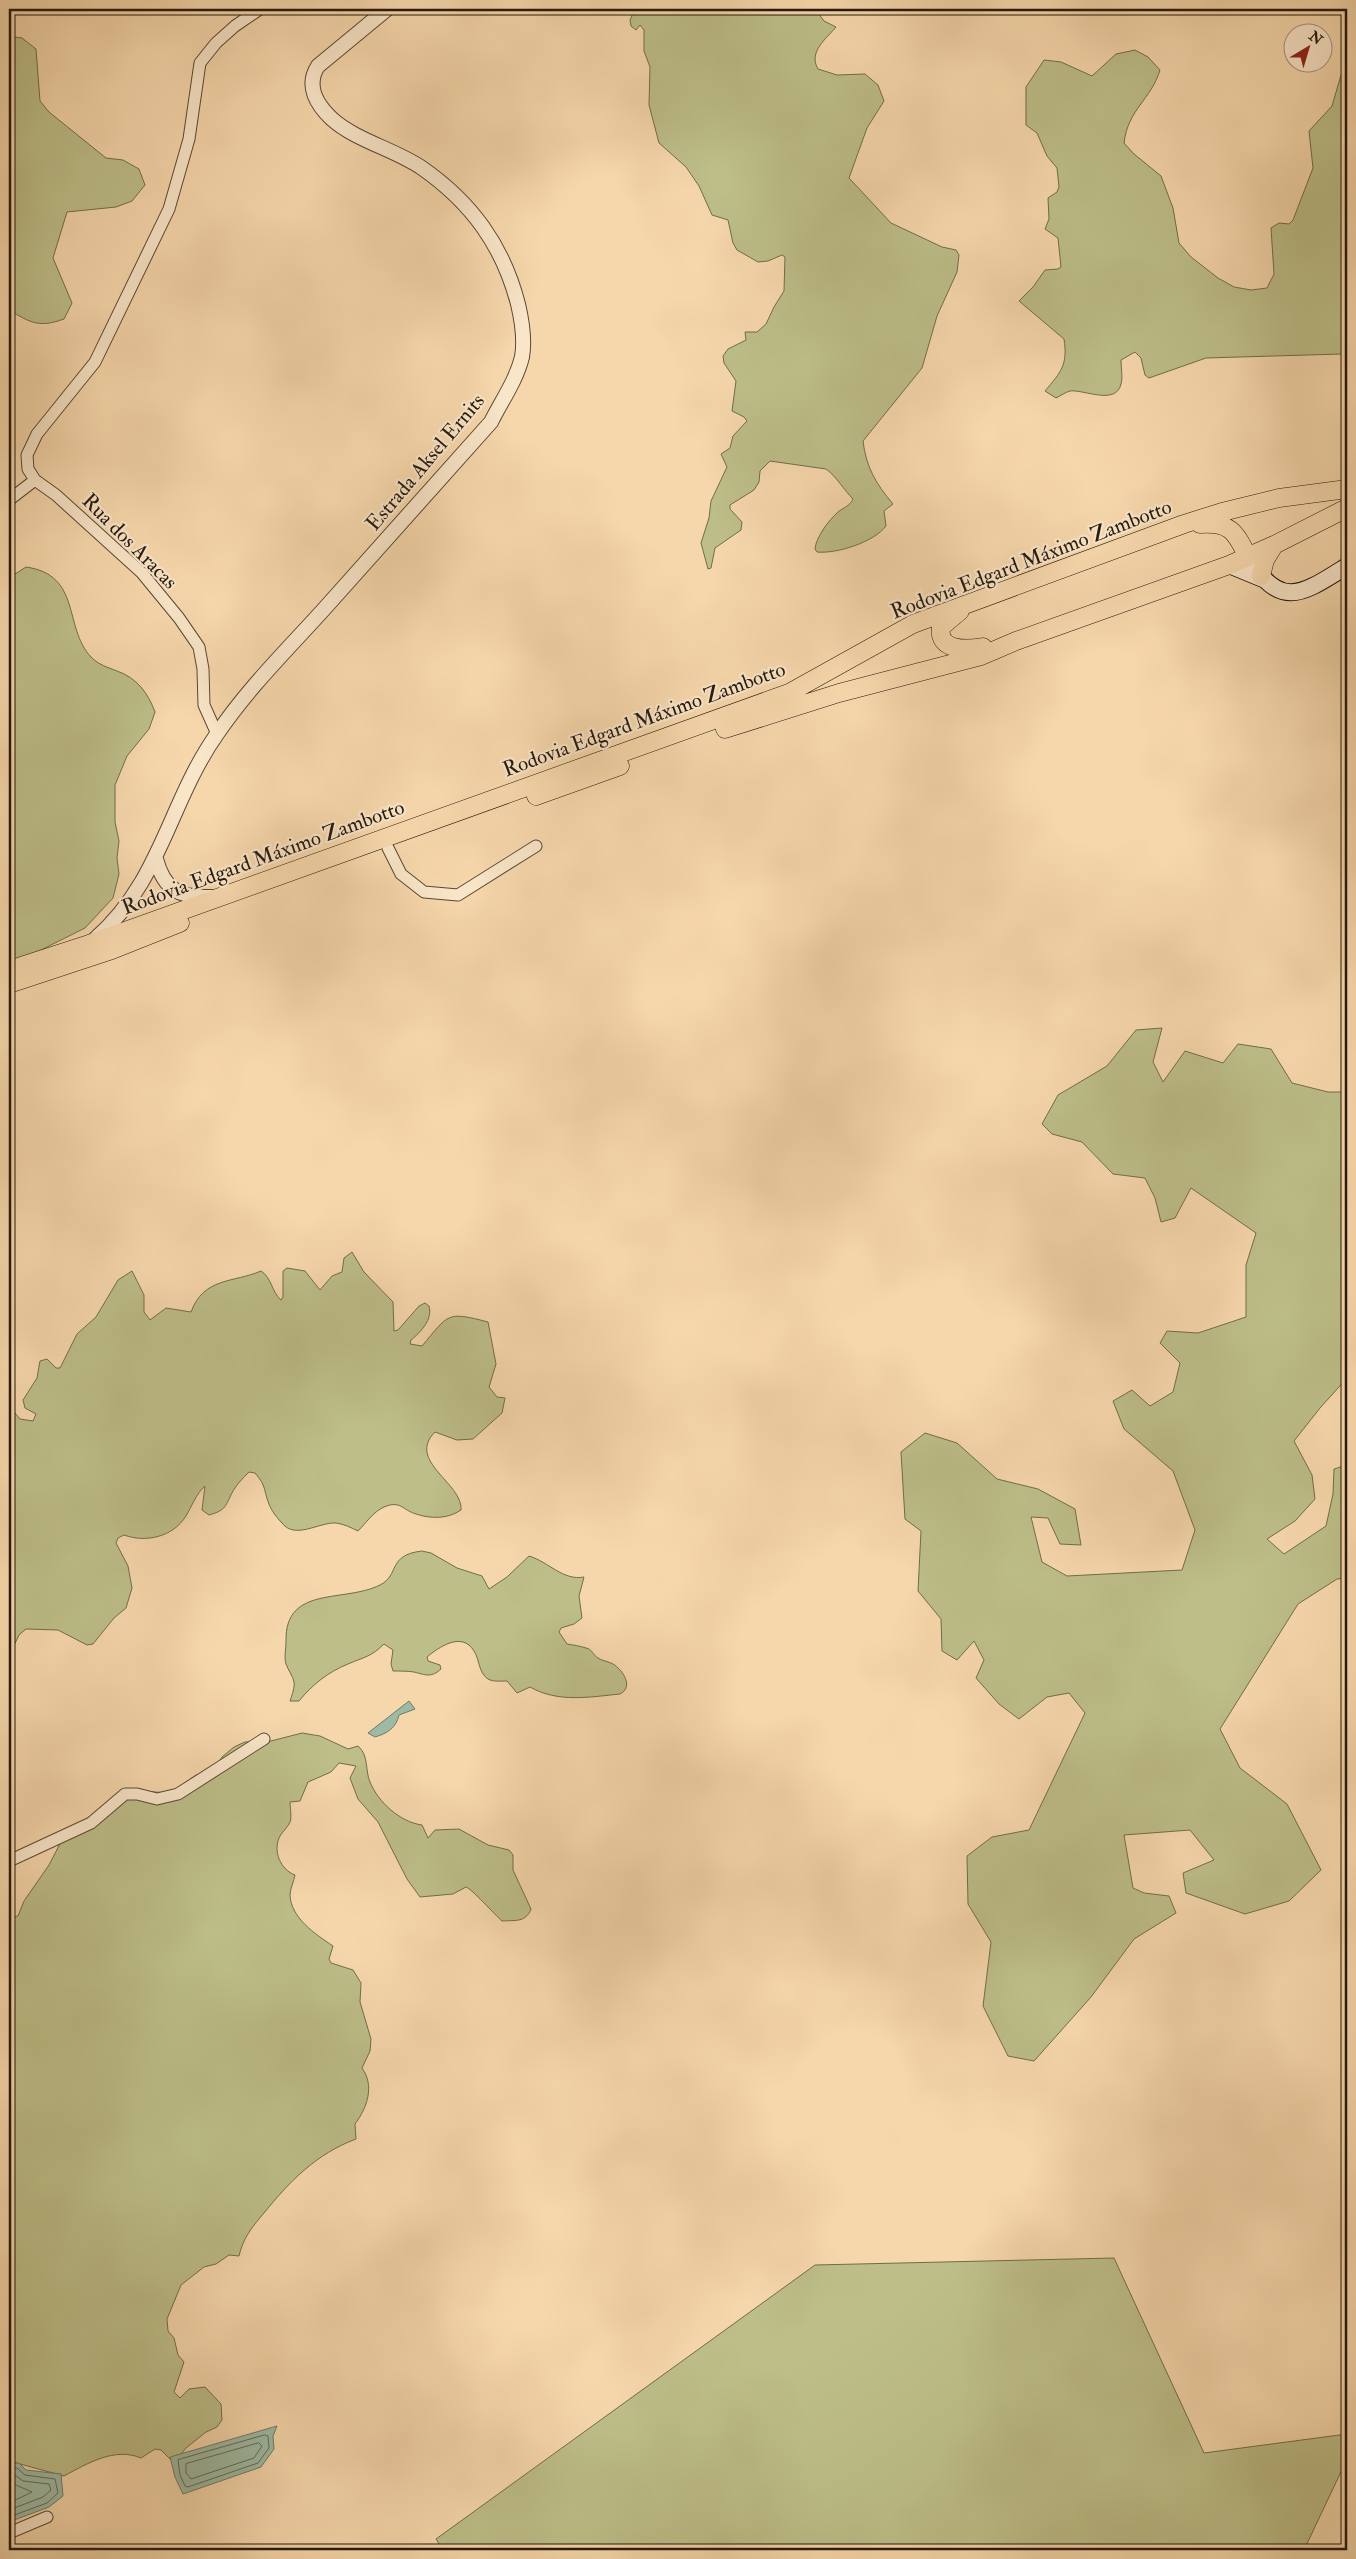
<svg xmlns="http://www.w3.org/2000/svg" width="1356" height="2559" viewBox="0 0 1356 2559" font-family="'IM FELL Double Pica',serif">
<rect width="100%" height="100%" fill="#f6d7ab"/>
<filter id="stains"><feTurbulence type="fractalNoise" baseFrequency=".004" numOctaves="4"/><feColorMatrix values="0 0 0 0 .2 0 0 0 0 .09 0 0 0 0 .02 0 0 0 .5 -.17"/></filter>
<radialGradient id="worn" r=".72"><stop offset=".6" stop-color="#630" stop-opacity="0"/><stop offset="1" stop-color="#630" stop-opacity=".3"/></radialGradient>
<path fill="#bdbe88" stroke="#716c4b" d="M635,9H815L824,21L836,27C826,39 808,52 818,69L837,75L865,74L878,85L884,101L867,128L849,178L891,223L942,247L956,250L959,255L957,272L937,316L922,368L863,441C866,467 876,484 893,504L884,511L886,526C874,542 837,554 817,552L815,549C816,537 829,520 838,512C843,508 850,506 853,499C844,490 836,476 826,469L770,461L760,471L759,482L754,490L730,505V509L742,522L741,530L715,548L711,568L708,569L701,543L709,518L711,501L727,467L721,454L730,448L733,436L747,421L744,417L732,411L736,381L724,363L723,356L728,349L746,340L745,332H757L766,324L774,307L784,291L785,257L782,255L768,261L758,262L737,250L733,243L728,220L712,215L699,186L686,167L659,143L649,105L650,67L644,51V30L640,25L636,30L631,26L630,20Z
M9,36L22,38L36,49L40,101L49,112L106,158L123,160L139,169L145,185L132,201L116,207L67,212L53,258L72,303L64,319C39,328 31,323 9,310Z
M1135,50L1148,57L1160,70C1151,100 1128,109 1124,143L1134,154L1161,176L1173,208L1179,243L1191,257L1218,278L1234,287L1251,290L1267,288L1274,274L1271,228L1279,223L1289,224L1293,220L1313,168L1309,131L1332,106L1341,75L1347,73V281L1344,284L1343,292L1347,310V349L1342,354L1206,358L1149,378L1145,375L1141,358L1135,352L1121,360C1121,368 1123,377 1121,384C1116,406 1083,389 1070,391C1066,392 1060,396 1056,398L1045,391C1061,372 1068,365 1064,339L1019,301L1033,287L1045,270L1058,269L1061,267L1058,238L1045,229L1049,219L1048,198L1057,192L1059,187L1057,168L1047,156L1037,133L1026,125V87L1044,60L1061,62L1092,76L1116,54Z
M26,567C82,575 63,627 91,657C99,665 107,667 117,671C137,678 148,693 155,712L149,729L127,756L115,785V822L119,841L117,858L119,874L113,898L85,928L41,950L9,963V578Z
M1162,1028L1153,1062L1163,1082L1185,1051L1223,1063L1238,1044L1271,1049L1292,1083L1328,1092H1347V1378L1320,1408L1294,1441L1312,1475L1315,1499L1295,1521L1267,1539L1284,1554L1326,1526L1333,1494L1334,1469L1347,1465V1578L1337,1579L1298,1604L1220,1729L1240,1768L1287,1804L1321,1870L1289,1901L1245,1914L1186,1893L1183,1873L1214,1860L1190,1830L1124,1835L1133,1888L1144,1893L1169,1896L1176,1913L1134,1939L1091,1997L1034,2061L1008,2056L983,2006L991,1942L968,1904L967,1856L992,1837L1029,1830L1085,1713L1069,1693L1047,1697L1019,1719L999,1704L976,1678L984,1660L974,1641L957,1660L942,1651L941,1619L918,1591L921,1531L905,1519L901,1452L925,1433L957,1443L997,1479L1038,1489L1075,1509L1081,1545L1060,1544L1048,1518L1031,1517L1042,1562L1067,1576L1182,1570L1195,1530L1173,1471L1124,1429L1113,1401L1132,1390L1150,1406L1173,1392L1180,1363L1160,1343L1167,1331L1198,1333L1246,1317V1265L1256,1233L1191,1188L1175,1218L1161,1222L1155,1198L1145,1178L1113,1174L1082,1142L1052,1134L1042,1124L1058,1095L1107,1066L1136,1030Z
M352,1252L364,1272L393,1302L394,1331L398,1330L419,1306L425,1303L429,1306C433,1319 421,1332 411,1340L410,1344L422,1346C449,1314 446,1311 488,1322L496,1364L489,1387L497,1397L505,1398L502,1413L473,1439L457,1440L435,1432C406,1461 463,1483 461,1510C448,1519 431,1519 416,1514C402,1510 401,1500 384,1507C373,1512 366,1523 358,1531C352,1528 344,1524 336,1523C319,1522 295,1540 282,1523C277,1518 271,1510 269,1504C263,1489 267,1487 255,1473L249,1472C243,1478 237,1484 233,1491C225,1506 227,1510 209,1515L202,1510L205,1486C196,1494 192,1506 186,1516C173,1537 146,1543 124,1535L118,1538L116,1543L128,1566L132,1588L126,1608L114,1618L93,1644L87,1645L58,1630L26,1629L19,1635L9,1656V1406L20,1419L33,1421L36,1414L25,1408L23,1400L37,1378L40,1361L47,1359L56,1368H60L77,1334L96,1317L118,1280L132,1271L144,1295V1312L150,1320L166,1308L191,1312C204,1277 233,1283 261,1271C272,1278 271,1291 281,1300L283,1297V1271L287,1268L305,1271L320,1290L332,1276L342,1272L344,1258Z
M422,1551L431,1553L457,1568L482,1576L489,1589L507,1577L529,1556C549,1562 563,1581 584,1577L579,1596L582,1618L574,1624L561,1628L559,1632L567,1644C573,1645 580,1646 586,1648C592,1649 593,1655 598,1658C602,1661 608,1661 613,1664C623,1670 634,1687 620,1694C590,1697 558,1703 530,1687L517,1693L507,1681C501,1681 493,1682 488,1679C478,1672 480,1660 474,1651C462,1631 439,1647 427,1657L428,1661L440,1665L441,1669C431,1678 426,1675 414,1672C408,1671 400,1671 393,1671L391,1664L393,1650L384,1644C371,1657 364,1657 348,1664C328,1672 312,1685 299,1701H290C292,1695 295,1687 294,1682C293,1676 288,1670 286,1664C284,1658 286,1648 286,1641C285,1585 344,1603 380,1585C400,1575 387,1555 422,1551Z
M302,1733L320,1736L348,1749L358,1746C369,1755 365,1771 370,1782C378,1802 400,1822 422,1825L428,1838L435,1830L459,1829L488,1845L509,1850L513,1855V1870L531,1909C526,1923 514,1920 502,1921C495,1915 472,1889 466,1887L453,1894L420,1897L407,1879L378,1822L358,1799L350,1778L356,1766L339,1763L331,1772L308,1782L300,1801L290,1802C290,1808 292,1817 290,1822C288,1827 283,1831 280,1836C272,1851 281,1870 295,1875C294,1881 290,1889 290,1895C291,1918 315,1934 333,1946L329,1959L331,1963L353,1970L361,1983L360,2002L371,2039L370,2051L362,2068C375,2086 367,2108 355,2124L356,2139C316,2154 290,2181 264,2213C252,2227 243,2238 239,2256L229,2255L216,2264L204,2267L181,2285L167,2319L168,2331L174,2338L178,2355L184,2362L174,2392L180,2398L189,2389L205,2387L221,2404L222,2420L217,2427L206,2432L186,2448L174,2463L161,2450L155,2449L141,2458C115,2447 88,2463 64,2476L9,2461V1918L18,1916L24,1901L49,1865L64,1836L72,1828L126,1793L139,1791L171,1793L196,1775L209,1777L222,1757L234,1747L245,1742L271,1741Z
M1114,2258L1204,2453L1347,2434V2459L1304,2550H443L436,2539L815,2265Z"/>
<path fill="#9ebaa4" stroke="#6e7a68" d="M409,1701L415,1709L399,1715C396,1728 388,1733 375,1737L368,1733Z
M277,2426L273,2436L274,2449L261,2467L183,2494L175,2477L170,2457Z
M9,2463H19L26,2470L61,2474L63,2496L49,2507L9,2522Z"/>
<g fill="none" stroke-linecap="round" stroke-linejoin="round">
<path stroke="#626a59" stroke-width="1" d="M265,2435L268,2436L269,2448L258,2463L188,2487L185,2486L180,2475L178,2460Z
M259,2443L262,2446L254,2458L191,2479L186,2473V2464Z
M9,2468H17L25,2475L55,2479L58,2493L47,2503L9,2517
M9,2474L15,2475L23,2481L49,2484L51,2490L43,2497L9,2510
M9,2482L32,2492L9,2503"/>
<g stroke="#594835" stroke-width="13">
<path id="minor" d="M9,500L35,480
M217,734L204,705L203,669L199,647L179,618L142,573L56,495L35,480L28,469L27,455L37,434L95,362L169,209L189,139L200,63L216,43L235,26L260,9
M388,848L401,874L424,892L458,895L536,846
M9,1861L91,1823L125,1794H137L157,1799L178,1794L264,1739
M9,2533L47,2517"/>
</g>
<g stroke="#594835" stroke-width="16">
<path id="tertiary" d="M156,859C164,890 180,898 211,897
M95,939C161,882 169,802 217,734C248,688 288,649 325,608C381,546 436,484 491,422C502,400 516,381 522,357C525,340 522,321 518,304C503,246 472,203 422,168C396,150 355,140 332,119C317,105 305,86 318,66L387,9"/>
</g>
<g stroke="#25190e" stroke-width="18">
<path id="secondary" d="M1248,557C1281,611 1302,594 1347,566
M1229,565L1263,579"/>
</g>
<g stroke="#25190e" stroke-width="19">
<path id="primary" d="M1200,524C1230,522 1235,531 1248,557
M1261,576L1265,560L1274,545
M960,611L941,627C937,651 966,650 983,647
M725,729L839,693L981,656L1016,641L1229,565L1274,545L1347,508
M536,796L620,766
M9,970L89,944L789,693L913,624L1184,524L1222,512L1279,498L1347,489
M9,984L112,950L180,923"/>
</g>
<use href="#minor" stroke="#f9e5c8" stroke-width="11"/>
<use href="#tertiary" stroke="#f9e5c8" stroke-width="14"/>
<use href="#secondary" stroke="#f9e5c8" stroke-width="16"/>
<use href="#primary" stroke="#f6d7ab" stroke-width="18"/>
</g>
<g text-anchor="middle" stroke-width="4.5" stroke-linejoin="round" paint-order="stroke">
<g font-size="21" fill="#25190e" stroke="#f9e5c8">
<text transform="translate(425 462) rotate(-50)" y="7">Estrada Aksel Ernits</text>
<text transform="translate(130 541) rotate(45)" y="7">Rua dos Aracas</text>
<text transform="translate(1031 559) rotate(-21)" y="7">Rodovia Edgard Máximo Zambotto</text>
<text transform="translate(644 719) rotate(-20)" y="7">Rodovia Edgard Máximo Zambotto</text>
<text transform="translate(263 857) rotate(-20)" y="7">Rodovia Edgard Máximo Zambotto</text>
</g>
</g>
<rect width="1356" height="2559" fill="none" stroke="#f6d7ab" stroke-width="30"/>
<rect x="10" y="10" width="1336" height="2539" fill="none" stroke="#25190e" stroke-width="2.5"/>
<rect x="15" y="15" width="1326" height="2529" fill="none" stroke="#25190e"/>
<g transform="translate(1308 48) rotate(38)"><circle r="24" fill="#f9e5c8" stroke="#a4937e"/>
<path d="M0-4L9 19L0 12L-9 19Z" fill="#8f2418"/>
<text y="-8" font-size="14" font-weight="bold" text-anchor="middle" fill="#25190e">N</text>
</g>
<rect width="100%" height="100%" filter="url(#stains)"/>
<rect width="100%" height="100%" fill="url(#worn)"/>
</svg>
